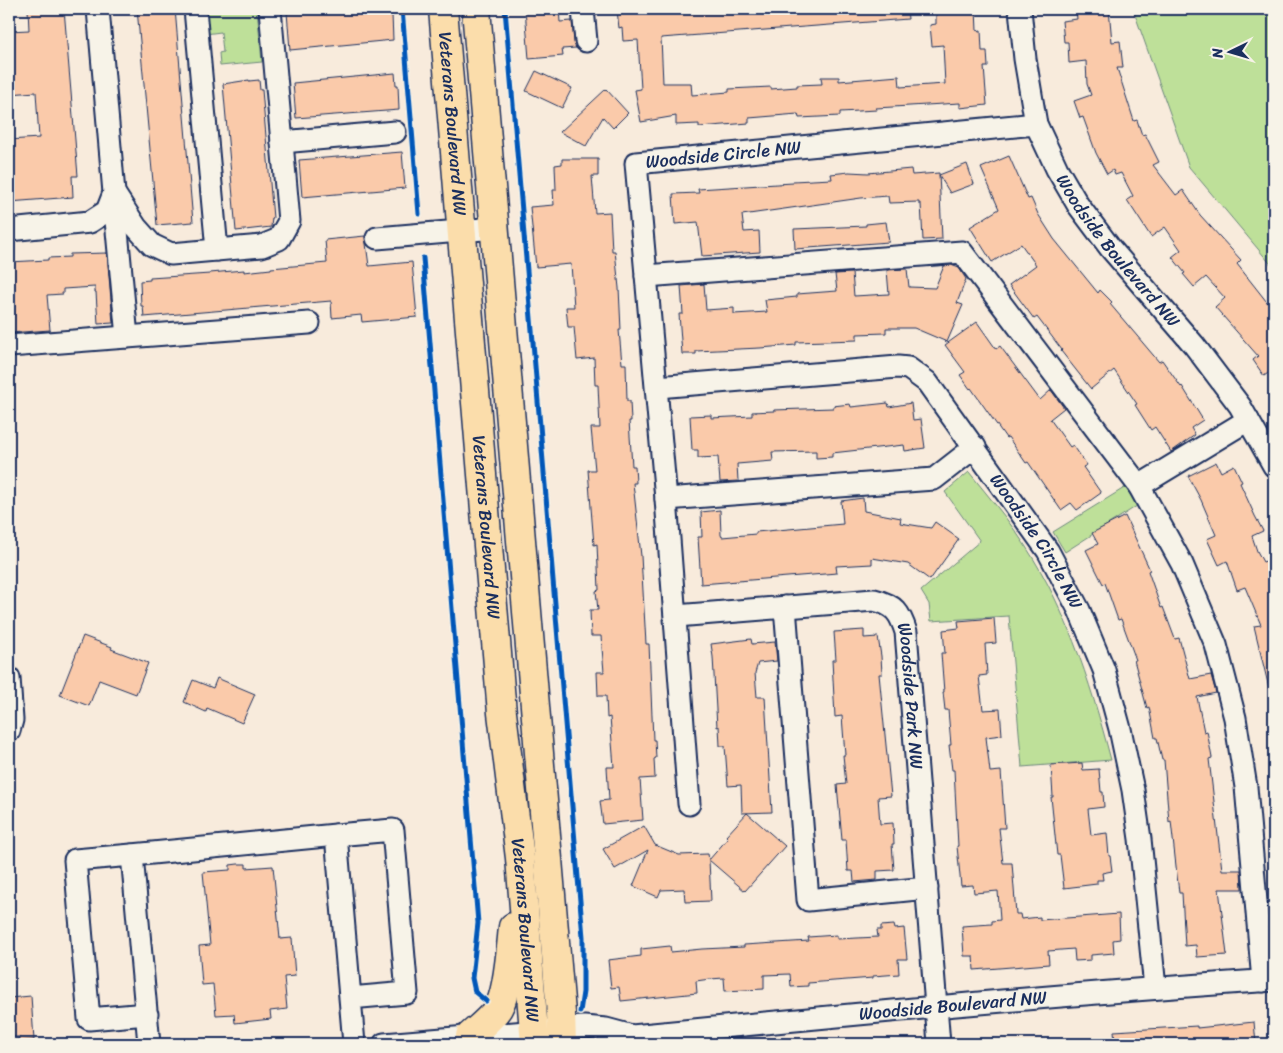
<svg xmlns="http://www.w3.org/2000/svg" width="1283" height="1053" viewBox="0 0 1283 1053" font-family="Sriracha,sans-serif">
<rect width="100%" height="100%" fill="#f8ebdc"/>
<filter id="ink" filterUnits="userSpaceOnUse"><feTurbulence type="fractalNoise" baseFrequency=".02" numOctaves="2"/><feDisplacementMap in="SourceGraphic" scale="10" xChannelSelector="R" yChannelSelector="G"/><feConvolveMatrix kernelMatrix="1 2 1 2 8 2 1 2 1" color-interpolation-filters="sRGB"/></filter>
<g filter="url(#ink)">
<path fill="#bee099" stroke="#6c887c" d="M203,9H257L262,62L220,66L219,53L223,52L221,32L205,34Z
M1133,9H1274V268L1189,167Z
M969,472C985,492 1002,512 1016,532C1064,600 1090,680 1111,760L1022,767L1009,616L931,621L929,604L921,591L980,541L945,492Z
M1129,485L1140,504L1065,552L1053,532Z"/>
<path fill="#facaaa" stroke="#1b2f5e" d="M28,9H64L78,176H72L73,197L9,202V140L39,138L36,92L9,94V31L29,30Z
M137,9H175L193,222L157,225Z
M326,9H390L391,16L392,15L393,40L290,50L287,12Z
M525,9H559L560,22L572,21L574,42L576,48L562,49L563,56L529,59Z
M627,9H907L908,19L661,38L663,83H691L692,95L729,92V89L771,87V89L797,87V85L822,84L821,77H839V81L899,76L900,87L945,84L943,45L932,46L930,25L936,24V9H976L977,31L981,30L982,51H987L988,67H984L987,105L960,108V103L876,108L877,110L840,112V116L799,118L798,114L749,118V123L699,127V124L676,125V116L641,122L635,90L641,89L638,40L623,41L622,27L619,28L617,10Z
M1109,9L1112,42L1120,41L1123,68H1117L1134,121L1137,120L1142,135L1145,134L1159,162L1153,165L1176,195L1183,190L1200,215L1241,260L1237,264L1274,311V369L1264,376L1253,360L1258,356L1215,307L1225,298L1206,277L1194,287L1183,274L1185,273L1172,257L1181,250L1165,227L1151,237L1127,200L1133,196L1121,173L1115,175L1113,170L1107,174L1096,153L1083,117L1080,118L1074,101L1091,95L1087,84L1086,61L1069,63L1068,42H1064L1062,21L1077,19L1076,10Z
M536,71L572,88L562,108L526,91Z
M395,73L396,85H398L399,110L296,118L293,83Z
M249,80V81L259,80L260,90H262L273,218H272L271,227L236,231L223,84Z
M606,89L628,113L613,128L603,117L586,146L560,132Z
M402,152L405,188L302,197L299,160Z
M1009,156L1028,199L1031,198L1038,214L1054,239L1098,293L1100,290L1112,302L1110,304L1159,362L1162,360L1181,387L1182,386L1203,420L1191,428L1195,435L1171,452L1155,427L1151,430L1135,405L1137,404L1114,370L1091,389L1061,351L1062,350L1037,317L1034,319L1009,285L1036,265L1021,244L992,262L970,227L999,209L981,168Z
M562,159H598V176H592L595,213L610,212L612,251H615L619,288L621,330H619L622,364H626L627,401H630L631,421H629L632,466H635L636,483H633L641,556L646,644H649L653,740H655L656,758L654,759L655,778L640,779L643,820L603,824L600,801L609,800L607,767H614L610,717L607,718L606,696H598L597,672H604L601,636H591L590,610H598L596,591L599,590L597,544L594,545L588,470H595L591,428H600L598,385H595L594,358L577,360L574,327H568L566,307H574L571,264L536,267L530,207L554,205L553,190H556L555,165L562,164Z
M967,164L974,184L950,193L939,175Z
M911,169L912,175L939,173L942,239L923,240L921,204H919V202L889,203L888,196L861,198L742,215L744,232L759,231L760,252L702,256L698,222L675,224L673,194L699,193L698,189L793,183V181L832,179L831,174L849,172L868,173Z
M886,222L889,242L795,249L794,229L866,226V224Z
M365,236L369,266L412,262L417,317L362,322L361,315L332,318L331,301L144,317L143,306H141L140,281L150,280V278L210,274V273L244,270V272L271,269V268L327,263L325,240Z
M107,253L113,323L98,324L96,292H95V287L63,289V294L47,295L50,330L9,333V262L48,260V258L70,257V254Z
M951,265L959,268L966,279L957,303L963,305L947,342L914,328H886V333L857,334V340L796,342V345L760,348L696,351V354H682L679,314H683L681,286L704,284L706,310L734,308V314L767,312L765,300L797,297V294L837,291L835,274L852,273L854,296L889,294L887,270L907,269L909,287L935,288L944,266Z
M977,322L996,349L1000,346L1040,400L1051,390L1064,408L1050,419L1070,447L1073,445L1087,465L1083,467L1101,493L1077,510L1071,503L1061,510L1028,462L1026,463L1008,437L1006,438L971,388L970,389L960,375L965,372L945,345Z
M888,403L889,407L911,403L913,420L921,419L925,448L905,451L904,445L832,453V457L816,458V451L772,452L773,461L737,464L738,481L720,482L718,457L698,458V450H692L690,416L711,415V418L752,416V412L774,411V410L833,408V406L850,404L851,407Z
M1216,462L1221,472L1234,465L1242,482L1240,483L1255,516L1263,531L1252,536L1257,551L1263,562L1274,558V687L1269,688L1254,626L1261,625L1245,587L1237,590L1227,561L1219,565L1207,539L1216,535L1201,500L1188,476Z
M863,498L864,511L901,518L900,523L931,528L935,522L959,539L930,580L908,564L872,558V564L836,566L837,573L701,584L698,537H702L701,512L720,510L721,535L722,537L756,534V532L843,524L841,501Z
M1125,516L1150,570L1148,571L1161,608L1163,607L1175,639L1179,638L1190,679L1211,675L1216,693L1197,697L1204,732L1207,731L1212,758L1209,759L1222,870H1241L1242,889H1219L1227,955L1197,957L1196,945L1185,946L1182,893H1179L1171,821L1169,822L1164,760H1162L1157,738H1155L1149,707L1147,708L1134,660H1136L1121,619L1118,620L1105,583L1103,584L1086,550L1098,544L1092,533Z
M994,618L996,643L985,644L987,675L979,676L983,710L1000,709L1002,735L986,737L990,772L1001,771L1005,828H999L1003,863H1012L1016,914H1020L1021,919L1040,917V920L1119,914L1120,939L1113,940L1114,953L1091,955V960L1075,961L1074,949L1048,951L1049,964L974,970L973,956H964L962,926L992,924V921L1000,920L998,891L974,893L973,885L961,886L957,846H958L954,770H952L949,745H951L948,710H945L943,692H944L941,653H945L943,630L959,628L958,621Z
M864,630V638L878,637L881,656L882,674H879L891,796L878,797L880,824L893,823L894,844H892L894,870L877,871V880L854,882L853,871H848L846,840H842L837,785L846,784L843,755H845L842,716L835,717L832,660H836L834,632Z
M83,636L112,647L111,649L148,663L136,694L99,680L89,706L60,695Z
M751,639L752,644L775,642L777,661L758,663L755,673L757,697H765L772,812L742,813L741,785L728,786L725,746H720L719,726L717,727L713,657L711,644Z
M217,678L255,694L242,723L207,708L206,712L184,702L193,680L213,688Z
M1082,763L1083,770L1099,769L1101,792H1103L1104,807L1088,809L1091,835L1107,833L1109,856H1110L1112,871L1102,873L1103,880H1097V884L1064,888L1060,855H1057L1051,797H1053L1051,765Z
M747,813L785,846L745,891L709,860L711,901L685,902L684,889L661,890L658,897L633,886L648,850L615,869L603,849L644,826L655,845L679,855L708,854L709,860L728,838L726,836Z
M238,864H246V868L273,866L280,939L292,938L295,976L284,977L287,1009L270,1011L271,1019L235,1023L234,1014L216,1015L213,984L202,985L199,946L210,945L203,872L230,870V865Z
M894,925L895,929L904,928L907,959H898L899,974L873,976V978L808,983V986L791,987L790,974L764,975V989L725,991L724,978L710,979L696,981L697,993L621,1001L619,987L611,988L608,960L641,956V949L670,946L671,952L702,949L744,947V945L809,941L808,937L837,935V939L878,937L877,930H881V926Z
M31,996L34,1040L19,1042V1037H11L9,998Z
M1254,1022L1256,1044H1115L1114,1031L1197,1026V1028Z"/>
<g fill="none" stroke-linecap="round" stroke-linejoin="round">
<g stroke="#1b2f5e" stroke-width="25">
<g id="minor">
<path d="M195,9L217,250"/>
<path d="M583,9L586,41"/>
<path id="s1" d="M1020,9L1025,59L1036,124L1057,169L1078,205L1111,249L1194,345L1240,406L1274,466"/>
<path d="M282,142L395,132"/>
<path d="M114,193L136,227L152,245L171,254L262,246L279,239L289,221L270,9"/>
<path d="M114,199L127,337"/>
<path d="M9,230L90,222L107,211L114,193L98,9"/>
<path d="M377,238L495,228"/>
<path d="M646,276L962,252L1139,486L1182,564L1216,645L1235,718L1246,787L1263,981"/>
<path d="M9,346L309,323"/>
<path id="s2" d="M657,387L898,367L908,368L927,382L1048,551L1079,610L1104,670L1120,729L1133,790L1140,839L1155,988"/>
<path d="M1139,486L1248,420"/>
<path d="M666,499L934,479L975,447"/>
<path d="M785,607L808,900L927,888"/>
<path id="s3" d="M676,616L874,600C895,605 900,613 906,632L939,1044"/>
<path d="M9,678L12,720L9,731"/>
<path id="s4" d="M689,804L666,499L636,163L1036,124"/>
<path d="M132,855L336,835"/>
<path d="M350,998L407,993L393,830L336,835L354,1044"/>
<path d="M147,1014L89,1019L75,860L132,855L149,1044"/>
<path id="s5" d="M384,1044L584,1027L606,1029L632,1036C846,1015 1060,994 1274,980"/>
</g>
</g>
<g stroke="#1b2f5e" stroke-width="31">
<g id="major">
<path id="s6" d="M443,9L502,713L520,858L535,1044"/>
<path d="M476,9L561,1013L562,1044"/>
<path d="M470,1036C479,1028 489,1020 496,1011C508,997 511,946 513,927"/>
</g>
</g>
<use href="#minor" stroke="#f7f3e8" stroke-width="21"/>
<use href="#major" stroke="#fbddab" stroke-width="28"/>
<g stroke="#f7f3e8" stroke-width="8">
<path id="cycleway" d="M402,9L419,214
M505,9L583,937V992L580,1012
M423,258L478,923L472,978L475,992L486,1001"/>
</g>
<use href="#cycleway" stroke="#0057b8" stroke-width="5"/>
</g>
</g>
<g text-anchor="middle" stroke-width="4" stroke-linejoin="round" paint-order="stroke">
<g font-size="18" fill="#1b2f5e" stroke="#f7f3e8">
<text dy="6" stroke="none"><textPath href="#s6" startOffset="115">Veterans Boulevard NW</textPath></text>
<text dy="6" stroke="none"><textPath href="#s4" startOffset="731">Woodside Circle NW</textPath></text>
<text dy="6" stroke="none"><textPath href="#s1" startOffset="268">Woodside Boulevard NW</textPath></text>
<text dy="6" stroke="none"><textPath href="#s6" startOffset="520">Veterans Boulevard NW</textPath></text>
<text dy="6" stroke="none"><textPath href="#s2" startOffset="469">Woodside Circle NW</textPath></text>
<text dy="6" stroke="none"><textPath href="#s3" startOffset="311">Woodside Park NW</textPath></text>
<text dy="6" stroke="none"><textPath href="#s6" startOffset="925">Veterans Boulevard NW</textPath></text>
<text dy="6" stroke="none"><textPath href="#s5" startOffset="572">Woodside Boulevard NW</textPath></text>
</g>
</g>
<rect width="1283" height="1053" fill="none" stroke="#f7f3e8" stroke-width="30"/>
<rect x="15" y="15" width="1253" height="1023" fill="none" stroke="#1b2f5e" stroke-width="2" filter="url(#ink)"/>
<g transform="translate(1230 52) rotate(265)" stroke="#f7f3e8" stroke-width="4" paint-order="stroke">
<path d="M0-4L9 19L0 12L-9 19Z" fill="#1b2f5e"/>
<text y="-8" font-size="14" font-weight="bold" text-anchor="middle" fill="#1b2f5e">N</text>
</g>
</svg>
